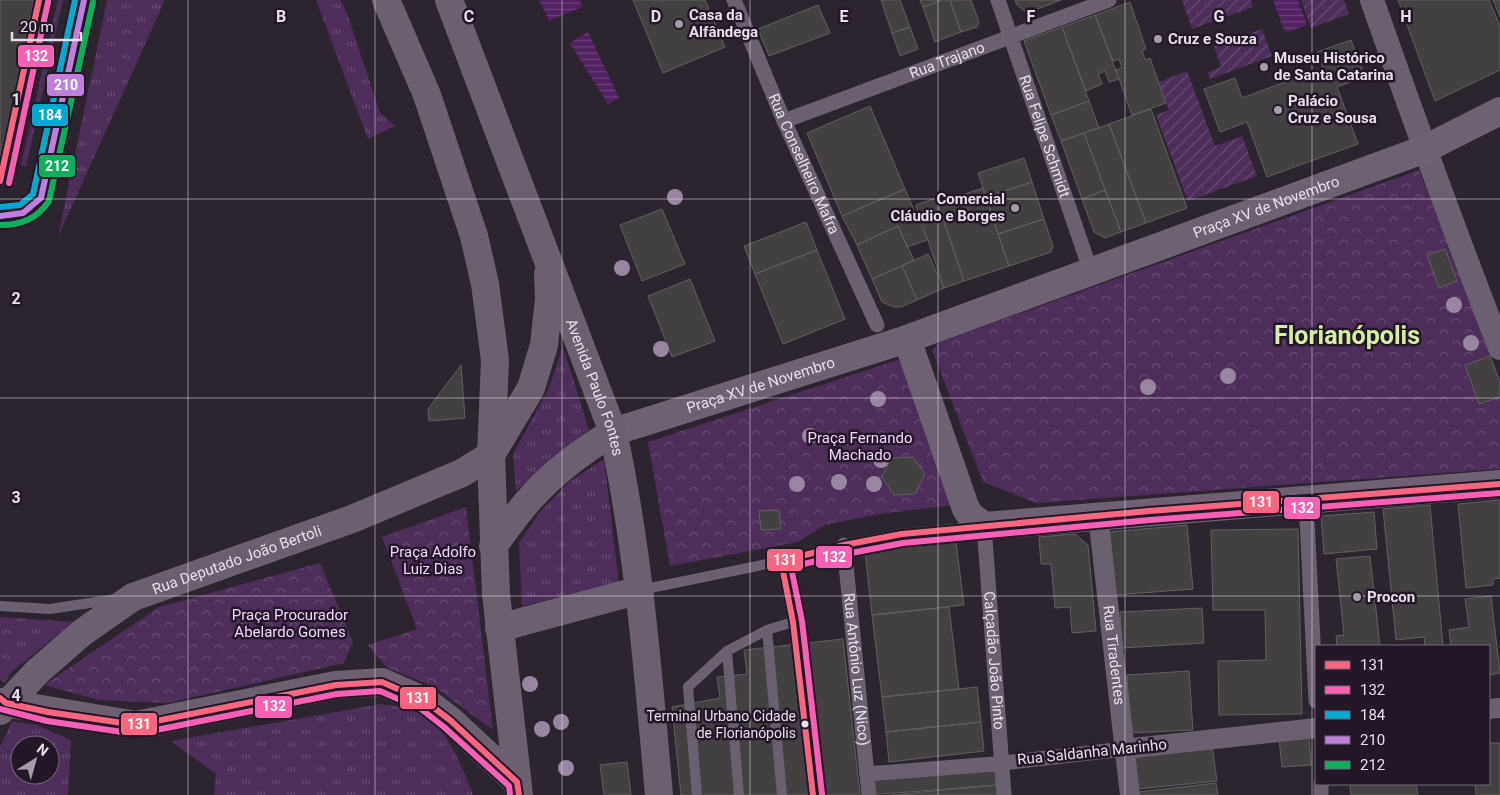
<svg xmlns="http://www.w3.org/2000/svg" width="1500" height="795" viewBox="0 0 1500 795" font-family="Roboto,sans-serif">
<defs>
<pattern id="grass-tufts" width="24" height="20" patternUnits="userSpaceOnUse" patternTransform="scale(1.25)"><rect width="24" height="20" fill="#4c2e58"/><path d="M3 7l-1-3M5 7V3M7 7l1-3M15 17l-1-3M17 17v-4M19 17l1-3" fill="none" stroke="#664c70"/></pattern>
<pattern id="park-crowns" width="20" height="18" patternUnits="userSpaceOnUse" patternTransform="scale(1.25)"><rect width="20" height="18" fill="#4c2e58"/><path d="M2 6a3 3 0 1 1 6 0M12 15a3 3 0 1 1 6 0" fill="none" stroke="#664c70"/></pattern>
<pattern id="garden-furrows" width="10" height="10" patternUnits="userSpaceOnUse" patternTransform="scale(1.25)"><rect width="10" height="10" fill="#4c2e58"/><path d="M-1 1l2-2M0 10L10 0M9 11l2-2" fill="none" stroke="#664c70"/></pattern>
<pattern id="water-rules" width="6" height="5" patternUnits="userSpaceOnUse" patternTransform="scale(1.25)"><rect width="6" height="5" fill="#522164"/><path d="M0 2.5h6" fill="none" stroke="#6b417a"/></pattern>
</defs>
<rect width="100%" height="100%" fill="#2c252f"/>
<path fill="url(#grass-tufts)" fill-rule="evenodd" d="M58,0H63L26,167L21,165Z
M107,0H165L58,237Z
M316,0H340L347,13L380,113L395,126L368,139Z
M563,347L589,430L516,491L513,454L549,388Z
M604,459L619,583L522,606L519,543L540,512L569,482Z
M0,617L74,622L10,673L5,683L0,680Z
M381,704C393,706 408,707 419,711C445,723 464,770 473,795H214L216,774L171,741Z
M12,721L36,725L71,740L68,795H0V747ZM20,745H50V775H20Z"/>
<path fill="url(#park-crowns)" d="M1419,170L1500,379V469L1036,503L983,482L932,350L940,342Z
M904,358L954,505L879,514L825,525L798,542L670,566L648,442Z
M466,507L493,730L433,686L387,668L368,645L417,629L382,537Z
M320,563L353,642L344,663L168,703L99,700L44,685L159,607Z"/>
<path fill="url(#garden-furrows)" d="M1182,0H1251L1253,7L1192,29Z
M1301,0H1344L1349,14L1311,28Z
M1262,29L1272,56L1210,79L1208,72L1221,67L1214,46Z
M1187,71L1215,146L1242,136L1257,176L1188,201L1156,115L1169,110L1159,82Z"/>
<path fill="url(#water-rules)" d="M539,0H580L582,7L549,21Z
M1273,0H1298L1307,25L1285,33Z
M588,32L619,98L608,104L570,43Z"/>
<path fill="#434041" stroke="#605f5f" d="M0,0H34L0,159Z
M633,0H705L725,47L663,73Z
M881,0H900L910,27L892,33Z
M920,0H942L923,7Z
M942,0H950L961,32L935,42L923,7Z
M950,0H971L979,22L977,27L961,32Z
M1015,0H1061L1027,13L1017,5Z
M1398,0H1489L1500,26V70L1435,101Z
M1493,0H1500V17Z
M1130,2L1146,49L1142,50L1145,60L1150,58L1166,103L1132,115L1116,70L1122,68L1119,59L1113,61L1095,15Z
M818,5L830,33L769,56L758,29Z
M1095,15L1119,79L1109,82L1105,71L1098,74L1102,84L1086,91L1062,27Z
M910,27L918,49L900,56L892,33Z
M1062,27L1089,101L1051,115L1024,41Z
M1351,40L1365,77L1337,87L1358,144L1267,177L1247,122L1220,132L1204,89L1235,78L1242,98L1323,68L1317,52Z
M1089,101L1099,128L1061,141L1051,115Z
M870,106L905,189L842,216L807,133Z
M1151,109L1187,208L1146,223L1109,124Z
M1109,124L1146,223L1121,232L1084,133Z
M1084,133L1105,190L1082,199L1061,141Z
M1024,158L1032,182L986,197L978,173Z
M1032,182L1044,219L998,234L986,197Z
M983,188L1009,266L964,281L938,203Z
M905,189L927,240L907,247L898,226L857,245L842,216Z
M1105,190L1121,232L1105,238L1094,232L1082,199Z
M936,198L964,281L944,288L916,205Z
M662,209L685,264L642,281L620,225Z
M1044,219L1053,246L1051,252L1009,266L998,234Z
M806,222L817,250L755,274L744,246Z
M898,226L914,260L872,279L857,245Z
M1445,249L1457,281L1439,288L1427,255Z
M817,250L845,319L783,344L755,274Z
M928,254L944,288L917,300L902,266Z
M902,266L917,300L901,307H894L882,302L872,279Z
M690,279L715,341L672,357L648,296Z
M1490,356L1500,384V397L1479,404L1465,365Z
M461,365L465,418L429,421L428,409Z
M913,457L925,474L915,494L894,495L882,477L891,458Z
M1500,500V578L1493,579V585L1466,588L1458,504Z
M1430,505L1443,646H1425L1424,637L1396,640L1383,509Z
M779,510L781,529L761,530L759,511Z
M1374,512L1377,549L1324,554L1321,516Z
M1187,525L1193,589L1115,595L1110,532Z
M1298,529L1302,714L1219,715L1218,661L1266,660L1265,610H1213L1211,530Z
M1075,534L1088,545L1096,631L1072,633L1070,607L1055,608L1051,564H1041L1039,537Z
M956,542L964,605L872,615L865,552Z
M1370,556L1380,646H1337L1336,636L1344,635L1336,559Z
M1491,596L1500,673L1489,675V646H1451L1449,630L1469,627L1465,599Z
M949,607L959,689L882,697L872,615Z
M1202,608L1204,643L1122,648L1120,612Z
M843,639L860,795H681L672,707L720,698L717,677L747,674L744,650Z
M1189,671L1193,730L1130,733L1127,675Z
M977,687L981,722L886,732L882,697Z
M981,722L984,751L889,762L886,732Z
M1309,737L1311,765L1282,767L1279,739Z
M1489,743H1500V795H1476L1475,784H1489Z
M1212,745L1217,781L1138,789L1134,753Z
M627,762L631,795H604L600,765Z
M994,764L997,785L869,795L867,774Z
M1216,783L1218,795H1138V792Z
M1350,784H1416L1418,795H1351Z
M997,785L998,795H892Z"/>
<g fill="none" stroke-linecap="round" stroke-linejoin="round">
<path stroke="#6a606f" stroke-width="10" d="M0,181L39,0
M0,216C19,217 29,214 41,198L84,0
M781,561L793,622L813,795
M641,590L781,561L844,545L902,534L975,527
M0,606L50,609L116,599
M767,630L782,795
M727,651L739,795
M697,795L688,687L727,651L767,630L793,622"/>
<g stroke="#6a606f" stroke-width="15">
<path id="s1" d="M734,0L784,121L877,325"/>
<path id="s2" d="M998,0L1091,272"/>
<path id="s3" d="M784,121L1109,0"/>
<path d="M1306,500L1316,701"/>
<path id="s4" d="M984,526L1004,795"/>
<path id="s5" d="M844,545L869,795"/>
<path d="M867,774L994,764L1124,749"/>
<path d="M1321,784V795"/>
</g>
<g stroke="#6a606f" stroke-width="20">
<path id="s6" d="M1098,516L1130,795"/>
<path d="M1489,709L1500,708"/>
<path d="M1124,749L1316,728"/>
</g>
<path stroke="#6a606f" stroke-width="24" d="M1372,0C1413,117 1455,233 1500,348"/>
<g stroke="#6d6172" stroke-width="28">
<path d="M907,339L966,509L971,516L984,526L1500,484"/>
<path id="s7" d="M613,432L907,339L1425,149L1500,111"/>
</g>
<g stroke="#6c6070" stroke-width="28">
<path d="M386,0L427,95L474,236L485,284L495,360L491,455L496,594L519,795"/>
<path id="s8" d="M449,0L613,432C639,552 648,673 659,795"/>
<path d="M493,546C505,531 516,514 529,500C553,472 583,451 613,432"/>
<path d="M499,628L640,590"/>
<path d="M0,702L136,725L336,685L382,682L425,701L450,720L517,782"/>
<path id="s9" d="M0,711L38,671L83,632L133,597L352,519L462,473L491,455L531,388L544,345L549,299L548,274"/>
</g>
<g stroke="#241828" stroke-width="10">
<path id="bus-1" d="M0,181L39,0
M0,698L6,703L48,712L136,725L336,685L382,682L425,701L450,720L517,782L519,795
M813,795L793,622L781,561L844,545L902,534L1149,511L1500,484"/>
</g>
<g stroke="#241828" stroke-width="10">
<path id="bus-2" d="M9,183L48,2
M0,709L47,721L136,734L337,694L380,691L421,709L444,727L509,786L510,795
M822,794L802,621L791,567L846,554L903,543L1150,520L1500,493"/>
</g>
<g stroke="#241828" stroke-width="10">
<path id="bus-3" d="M0,207L20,205L33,194L75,0"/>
</g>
<g stroke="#241828" stroke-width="10">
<path id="bus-4" d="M0,216L23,213L41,198L84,0"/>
</g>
<g stroke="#241828" stroke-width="10">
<path id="bus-5" d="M0,225C21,225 37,219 49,201L93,2"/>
</g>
<use href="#bus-1" stroke="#fa6682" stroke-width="6"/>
<use href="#bus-2" stroke="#f860b3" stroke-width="6"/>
<use href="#bus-3" stroke="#00a9ce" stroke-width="6"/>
<use href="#bus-4" stroke="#c07fdc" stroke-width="6"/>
<use href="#bus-5" stroke="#0daf5c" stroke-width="6"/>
</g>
<g fill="#9885a0">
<circle cx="675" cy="197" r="8"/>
<circle cx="622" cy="268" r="8"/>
<circle cx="1454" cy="305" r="8"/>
<circle cx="1471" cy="343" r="8"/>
<circle cx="661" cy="349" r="8"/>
<circle cx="1228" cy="376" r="8"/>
<circle cx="1148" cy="387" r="8"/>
<circle cx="878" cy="399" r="8"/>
<circle cx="810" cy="436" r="8"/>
<circle cx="881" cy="460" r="8"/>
<circle cx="839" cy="482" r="8"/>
<circle cx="797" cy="484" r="8"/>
<circle cx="874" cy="484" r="8"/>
<circle cx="530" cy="684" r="8"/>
<circle cx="561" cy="722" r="8"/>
<circle cx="542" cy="729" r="8"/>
<circle cx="566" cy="768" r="8"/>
</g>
<path fill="none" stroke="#e6deea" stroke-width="1" stroke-opacity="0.55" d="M188,0V795M375,0V795M562,0V795M750,0V795M938,0V795M1125,0V795M1312,0V795M0,199H1500M0,398H1500M0,596H1500"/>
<g fill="#a59da9" stroke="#241828" stroke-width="2">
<circle cx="679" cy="24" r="5"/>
<circle cx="1158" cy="39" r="5"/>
<circle cx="1264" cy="67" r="5"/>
<circle cx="1278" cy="110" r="5"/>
<circle cx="1015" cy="208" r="5"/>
<circle cx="1357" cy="597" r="5"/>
</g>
<circle fill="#e6deea" stroke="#241828" stroke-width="2" cx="805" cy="724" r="4.5"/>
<g text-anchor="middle" stroke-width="5" stroke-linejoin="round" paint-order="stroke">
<g font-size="14" fill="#e6deea" stroke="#241828" text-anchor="end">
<text x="796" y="721">Terminal Urbano Cidade<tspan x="796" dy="17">de Florianópolis</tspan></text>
</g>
<g font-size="15" font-weight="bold" fill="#e6deea" stroke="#241828" text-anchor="start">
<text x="689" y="20">Casa da<tspan x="689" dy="17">Alfândega</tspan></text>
<text x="1168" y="44">Cruz e Souza</text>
<text x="1274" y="63">Museu Histórico<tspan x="1274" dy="17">de Santa Catarina</tspan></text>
<text x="1288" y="106">Palácio<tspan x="1288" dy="17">Cruz e Sousa</tspan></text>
<text x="1005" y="204" text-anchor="end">Comercial<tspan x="1005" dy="17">Cláudio e Borges</tspan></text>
<text x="1367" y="602">Procon</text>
</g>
<g font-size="15" fill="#e6deea" stroke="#241828">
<text dy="5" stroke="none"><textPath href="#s3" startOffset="174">Rua Trajano</textPath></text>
<text dy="5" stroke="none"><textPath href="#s2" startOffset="144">Rua Felipe Schmidt</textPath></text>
<text dy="5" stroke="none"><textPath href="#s1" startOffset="178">Rua Conselheiro Mafra</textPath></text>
<text dy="5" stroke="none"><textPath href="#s7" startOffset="691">Praça XV de Novembro</textPath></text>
<text dy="5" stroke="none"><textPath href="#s7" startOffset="155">Praça XV de Novembro</textPath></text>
<text dy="5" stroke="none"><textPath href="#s8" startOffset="414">Avenida Paulo Fontes</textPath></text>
<text dy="5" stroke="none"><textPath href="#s9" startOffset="286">Rua Deputado João Bertoli</textPath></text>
<text dy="5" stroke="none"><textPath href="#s6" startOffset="140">Rua Tiradentes</textPath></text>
<text dy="5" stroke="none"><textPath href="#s4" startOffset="135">Calçadão João Pinto</textPath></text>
<text dy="5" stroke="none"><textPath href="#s5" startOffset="125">Rua Antônio Luz (Nico)</textPath></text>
<text transform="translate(1092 752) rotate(-6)" y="5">Rua Saldanha Marinho</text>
</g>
<g font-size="15" fill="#f1d4fd" stroke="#241828">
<text x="860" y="443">Praça Fernando<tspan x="860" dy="17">Machado</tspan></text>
<text x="433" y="557">Praça Adolfo<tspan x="433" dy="17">Luiz Dias</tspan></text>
<text x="290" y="620">Praça Procurador<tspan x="290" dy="17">Abelardo Gomes</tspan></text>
</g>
<g font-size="25" font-weight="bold" fill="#d4eea3" stroke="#241828">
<text x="1347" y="344">Florianópolis</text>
</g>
</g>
<g font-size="16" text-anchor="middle" font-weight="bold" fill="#e6deea" stroke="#241828" stroke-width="5" stroke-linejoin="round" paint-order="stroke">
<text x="281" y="22">B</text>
<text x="469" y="22">C</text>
<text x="656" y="22">D</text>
<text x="844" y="22">E</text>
<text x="1031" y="22">F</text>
<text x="1219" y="22">G</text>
<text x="1406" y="22">H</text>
<text x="16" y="105">1</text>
<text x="16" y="304">2</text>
<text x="16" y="503">3</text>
<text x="16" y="701">4</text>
</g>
<g stroke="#241828" stroke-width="2">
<rect x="17" y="44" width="38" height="24" rx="5" fill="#f860b3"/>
<rect x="46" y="73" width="39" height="24" rx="5" fill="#c07fdc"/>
<rect x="31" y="103" width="38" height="24" rx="5" fill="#00a9ce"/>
<rect x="38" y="154" width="38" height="24" rx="5" fill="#0daf5c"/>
<rect x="1242" y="490" width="38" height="24" rx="5" fill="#fa6682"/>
<rect x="1283" y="496" width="38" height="24" rx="5" fill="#f860b3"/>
<rect x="815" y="545" width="38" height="24" rx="5" fill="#f860b3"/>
<rect x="766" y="548" width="38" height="24" rx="5" fill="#fa6682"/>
<rect x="399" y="686" width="38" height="24" rx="5" fill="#fa6682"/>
<rect x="254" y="695" width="39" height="24" rx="5" fill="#f860b3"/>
<rect x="120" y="712" width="38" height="24" rx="5" fill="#fa6682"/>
</g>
<g font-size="14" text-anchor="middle" font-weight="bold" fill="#fff">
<text x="36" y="61">132</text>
<text x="66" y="90">210</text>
<text x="50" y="120">184</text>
<text x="57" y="171">212</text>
<text x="1261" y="507">131</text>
<text x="1302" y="513">132</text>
<text x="834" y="562">132</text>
<text x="785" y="565">131</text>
<text x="418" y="703">131</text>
<text x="274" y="711">132</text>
<text x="139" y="729">131</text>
</g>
<rect x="1315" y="645" width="175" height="140" fill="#241828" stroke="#726776"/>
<rect x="1325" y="661" width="25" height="8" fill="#fa6682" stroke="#726776"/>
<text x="1360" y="670" font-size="15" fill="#e6deea">131</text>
<rect x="1325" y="686" width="25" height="8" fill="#f860b3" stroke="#726776"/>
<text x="1360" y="695" font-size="15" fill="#e6deea">132</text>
<rect x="1325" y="711" width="25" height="8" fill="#00a9ce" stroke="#726776"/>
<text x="1360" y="720" font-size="15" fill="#e6deea">184</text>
<rect x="1325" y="736" width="25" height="8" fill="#c07fdc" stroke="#726776"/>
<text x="1360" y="745" font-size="15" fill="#e6deea">210</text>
<rect x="1325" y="761" width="25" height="8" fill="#0daf5c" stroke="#726776"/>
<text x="1360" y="770" font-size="15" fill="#e6deea">212</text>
<g transform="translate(35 760) rotate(37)"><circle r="24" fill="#241828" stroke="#726776"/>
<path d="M0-4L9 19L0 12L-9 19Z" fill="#a59da9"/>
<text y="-8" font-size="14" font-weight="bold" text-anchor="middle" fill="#e6deea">N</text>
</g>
<path d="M12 32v8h69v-8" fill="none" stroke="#e6deea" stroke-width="2.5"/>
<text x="20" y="32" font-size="15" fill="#e6deea" stroke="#241828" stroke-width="4" paint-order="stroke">20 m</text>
</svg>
